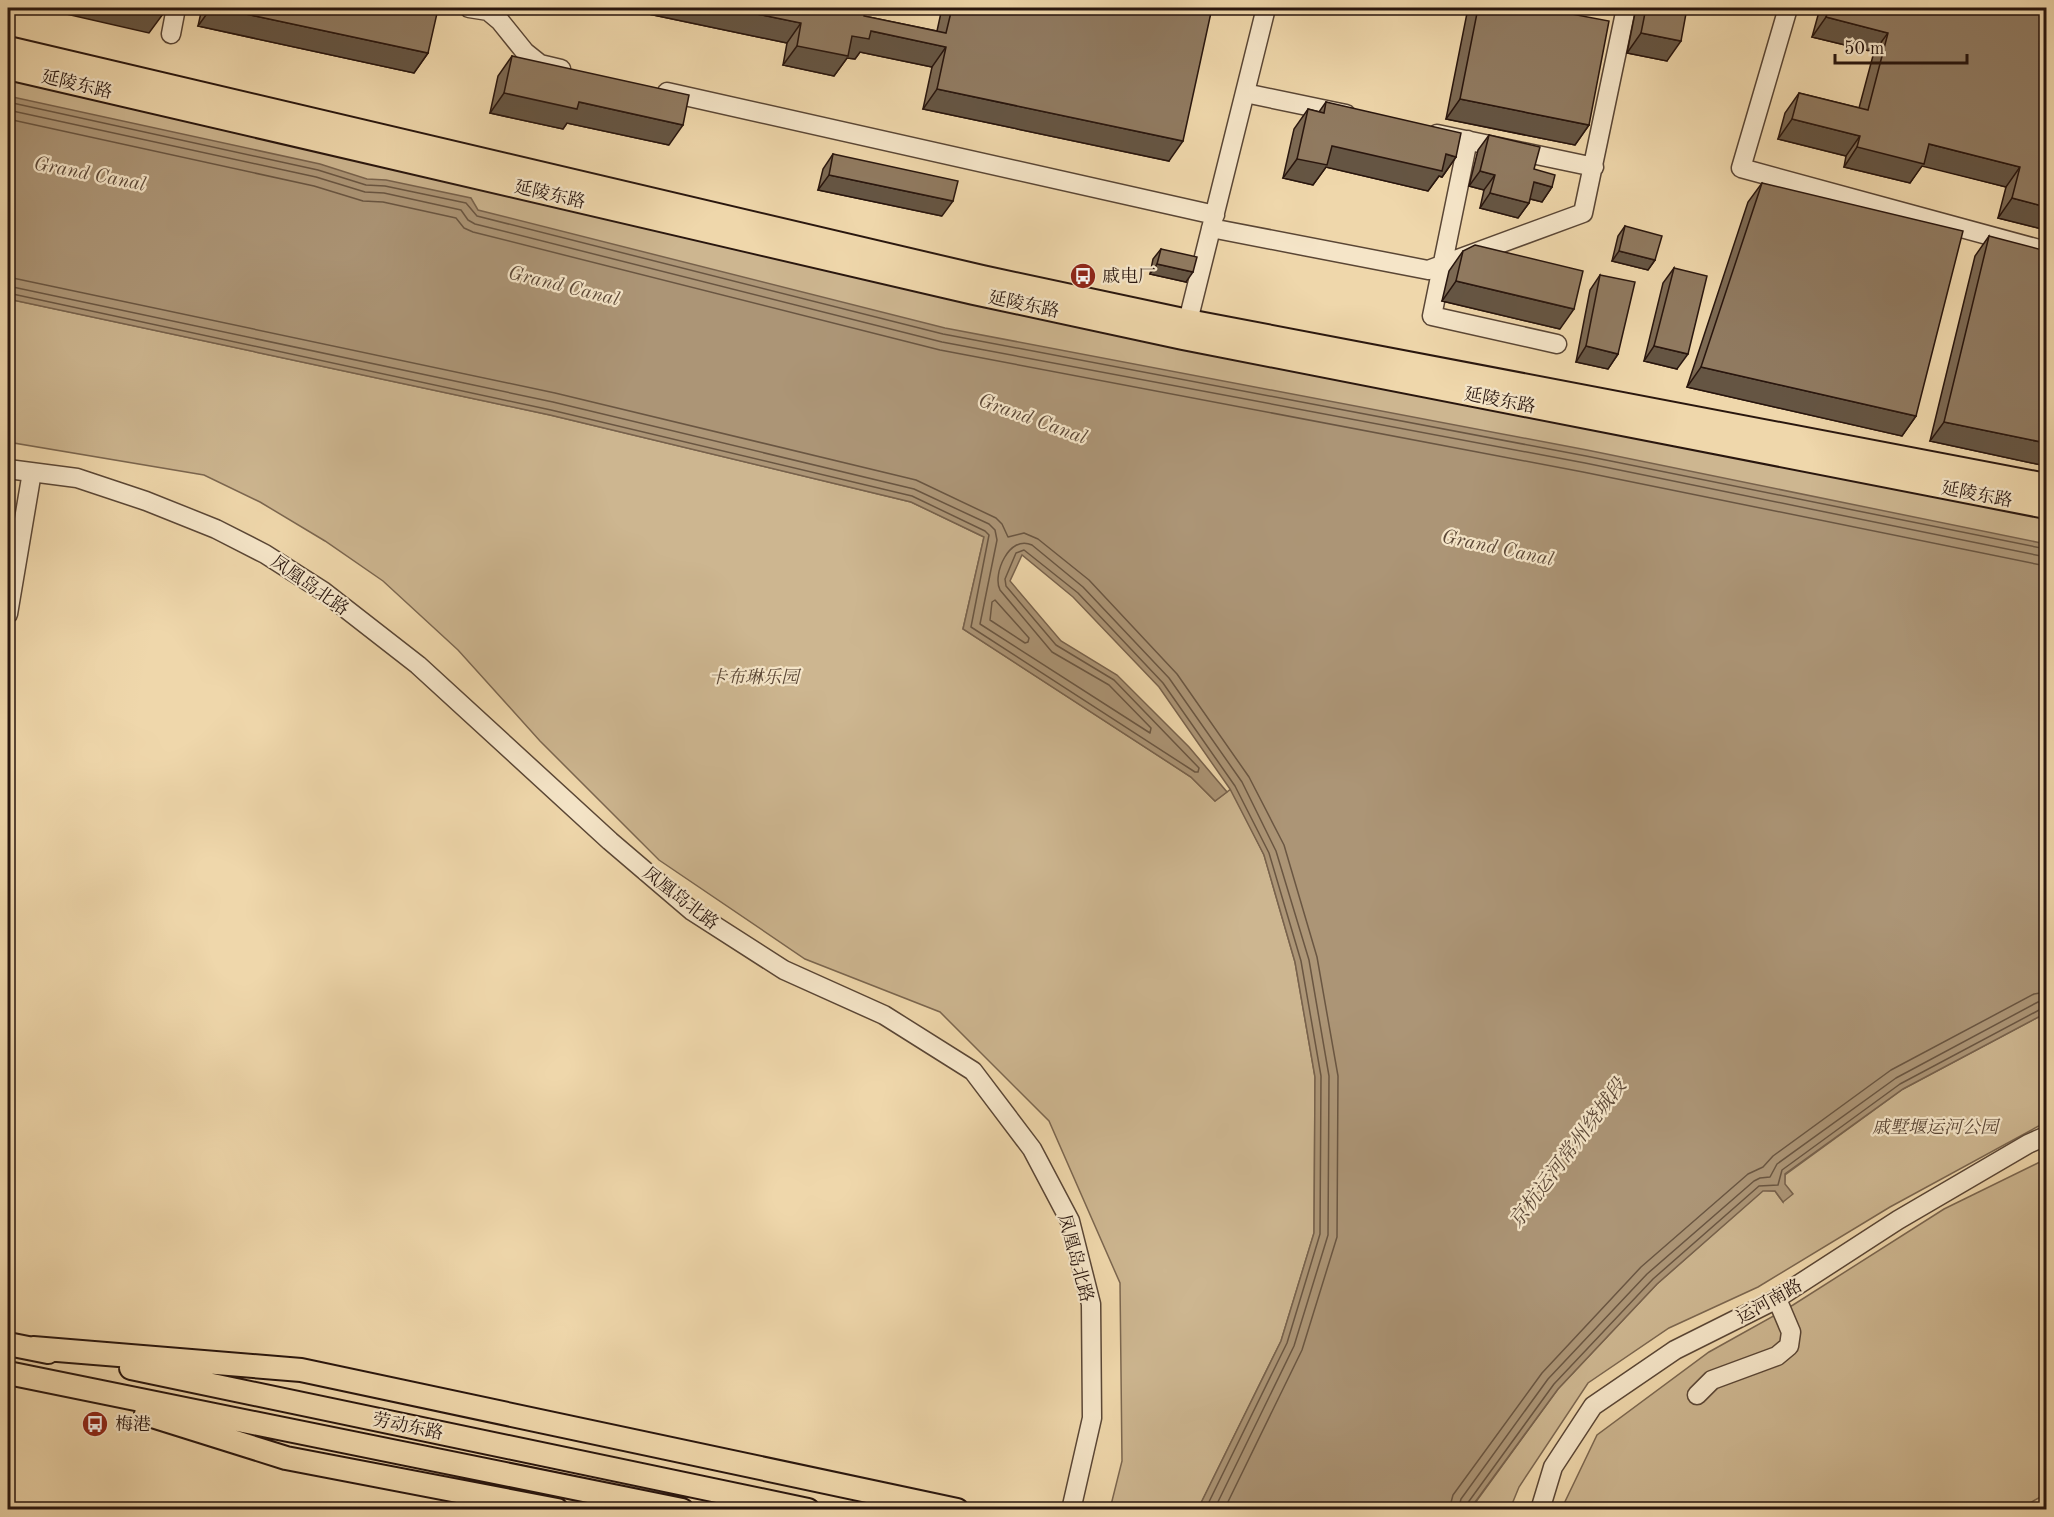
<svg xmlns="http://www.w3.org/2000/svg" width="2054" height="1517" viewBox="0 0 2054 1517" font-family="'Old Standard TT','Noto Serif SC',serif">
<rect width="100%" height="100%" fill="#efd7ab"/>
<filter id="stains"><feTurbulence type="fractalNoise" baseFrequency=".00333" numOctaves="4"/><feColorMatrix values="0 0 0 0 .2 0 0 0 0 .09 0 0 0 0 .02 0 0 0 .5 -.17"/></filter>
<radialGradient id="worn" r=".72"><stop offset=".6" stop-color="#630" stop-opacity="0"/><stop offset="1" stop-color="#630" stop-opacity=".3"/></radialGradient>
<path fill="#cdb690" stroke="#7b664f" stroke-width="1.5" d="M8,80L961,301L2046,515V563L957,335L8,109Z
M8,299L550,415L911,502L984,537L963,629L1191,777L1215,801L1231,789L1264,855L1295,962L1315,1077L1314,1233L1281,1341L1198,1509H1110L1122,1461L1120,1283L1049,1121L940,1012L805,959L659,860L540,741L458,650L383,581L325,541L260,502L204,475L8,442Z
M2046,1013V1122L1890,1207L1758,1287L1669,1328L1588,1383L1519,1487L1510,1509L1470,1510L1558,1389L1657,1284L1763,1190L1775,1191L1783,1202L1785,1175L1903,1089Z
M2046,1159V1494L2017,1510H1561L1597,1435L1709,1352L1793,1305L1944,1209Z"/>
<path fill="#ac9576" stroke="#78624c" stroke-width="1.5" d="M8,96L320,164L367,179L386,180L471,198L478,210L945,328L1587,450L2046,544V1013L1903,1089L1785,1174V1184L1793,1194L1783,1202L1775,1191H1763L1657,1284L1558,1389L1470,1509H1198L1281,1341L1314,1233L1315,1077L1295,962L1264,855L1230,789L1159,687L1073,597L1022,555L1010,581L1061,641L1117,675L1189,747L1227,792L1215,801L1191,777L963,629L984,537L911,502L550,415L8,299Z"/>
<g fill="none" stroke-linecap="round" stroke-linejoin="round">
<path stroke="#6a5642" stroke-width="1.5" d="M8,102L318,170L366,185L385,186L466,203L477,216L943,334L1586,456L2046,549
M8,110L316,177L365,192L384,193L461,210L468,220L475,224L942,342L1585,463L2046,557
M8,119L314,186L363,201L383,202L456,218L464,228L473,232L940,350L1583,472L2046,566
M8,277L555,393L916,480L996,518L1002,524L1008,537L1024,533L1038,539L1089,580L1177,674L1249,777L1284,845L1317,957L1338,1076L1337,1237L1302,1350L1224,1510
M8,286L553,402L914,489L989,524L995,530L997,540L980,624L1150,733L1151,728L1109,685L1052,652L1000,590C992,575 1009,534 1032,545L1083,587L1169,678L1242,782L1276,851L1309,960L1329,1076L1328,1235L1294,1346L1214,1510
M8,293L551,410L912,496L985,531L989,535L971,627L1195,772H1198L1199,768L1114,680L1056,645L1006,586L1005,579L1016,553L1024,550L1078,593L1163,683L1235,786L1269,853L1301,961L1321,1076L1320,1234L1287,1343L1205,1510
M995,600L1029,638L1028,642L1025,643L990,620L992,602Z
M1449,1510L1453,1495L1542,1373L1641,1267L1748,1174L1763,1167L1773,1156L1891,1070L2034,994L2046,992
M1458,1510L1461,1499L1548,1379L1647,1274L1754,1181L1760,1178L1770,1177L1777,1164L1896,1078L2038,1002L2046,1001
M1465,1510L1467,1504L1554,1384L1653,1279L1759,1186L1778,1185L1782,1170L1900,1084L2041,1009L2046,1008"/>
<g stroke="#5a4635" stroke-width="21">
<path id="minor" d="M469,8L488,11L500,21L525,52L540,64L561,69
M1788,8L1741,168L2046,251
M171,34L176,8
M667,92L1215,215
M1245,93L1346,114
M1437,134L1594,167
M1468,140L1432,316L1557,344
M1211,228L1428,270L1583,213L1626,8
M1188,321L1266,8
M8,469L77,478L146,501L216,529L265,554L323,591L418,665L610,841L692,911L784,970L884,1015L973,1071L1032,1149L1070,1221L1091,1304L1092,1418L1071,1510
M8,614L32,472
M1697,1395L1712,1380L1777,1356L1789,1346L1791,1332L1777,1299
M1540,1510L1553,1467L1593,1406L1675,1350L1773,1301L1898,1220L2028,1144L2046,1136"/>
</g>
<g stroke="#29160e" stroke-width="26">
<path id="major" d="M8,48L982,277L1188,321L2046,485
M8,68L974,293L1183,338L2046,507
M8,1344L48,1352
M33,1348L301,1370L957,1510
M131,1368L808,1510
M8,1373L682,1510
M146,1414L286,1458L557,1510"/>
</g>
<use href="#minor" stroke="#f5e5c8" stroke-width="18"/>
<use href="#major" stroke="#efd7ab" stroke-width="22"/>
</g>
<path fill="#7c6953" stroke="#29160e" stroke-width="1.5" d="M202,8H429L428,53L414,73L198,26Z
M620,8L864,16L937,31L942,8H1212L1169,161L923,109L932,67L860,52L855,59L847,58L834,76L783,65L787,43Z
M1468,8H1540L1589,125L1575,145L1446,119Z
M1636,8H1687L1667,61L1627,53Z
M1820,8H2046V230L1998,218L2006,187L1922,165L1910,183L1844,167L1846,156L1778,139L1785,113L1799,93L1859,108L1874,52L1812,37Z
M512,56L669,145L567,123L563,129L490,113L498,76Z
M1326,102L1456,157L1442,177L1439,176L1428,191L1326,167L1313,185L1283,178L1294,129L1308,109L1319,112Z
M1489,135L1552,187L1542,202L1530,199L1529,203L1518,218L1480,208L1484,190L1469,186L1478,150Z
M833,154L942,216L818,190L823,169Z
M1762,183L1916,416L1902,436L1687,387L1748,202Z
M1625,226L1655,260L1648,270L1612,261L1618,236Z
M1989,236L2046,466L1930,441L1975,256Z
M1161,249L1186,282L1150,274L1153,259Z
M1463,251L1560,329L1442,301L1449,271Z
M1674,268L1677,369L1644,361L1663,283Z
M1600,275L1618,354L1608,369L1576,362L1590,290Z"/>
<path fill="#655543" stroke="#29160e" stroke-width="1.5" d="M40,8H138L163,14L149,33Z
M211,8H218L428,53L414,73L198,26Z
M620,8H727L801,23L787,43Z
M1826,17L1888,33L1874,52L1812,37Z
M871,31L946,47L932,67L860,52L855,59L847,58L834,76L783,65L797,46L852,36Z
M1641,33L1681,41L1667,61L1627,53Z
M937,89L1183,141L1169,161L923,109Z
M504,93L579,102L683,125L669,145L567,123L563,129L490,113Z
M1460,99L1589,125L1575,145L1446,119Z
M1792,119L1860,136L1846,156L1778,139Z
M1929,144L2020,167L2006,187L1922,166L1910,183L1844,167L1857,147Z
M1332,146L1446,154L1456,157L1442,177L1439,176L1428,191L1326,167L1313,185L1283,178L1297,159Z
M1480,171L1495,175L1484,190L1469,186Z
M829,175L953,201L942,216L818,190Z
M1534,182L1552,187L1542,202L1523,197Z
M1490,193L1529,203L1518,218L1480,208Z
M2012,198L2046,207V230L1998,218Z
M1619,251L1655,260L1648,270L1612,261Z
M1157,264L1193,272L1186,282L1150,274Z
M1456,281L1574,309L1560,329L1442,301Z
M1586,346L1618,354L1608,369L1576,362Z
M1654,346L1688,354L1677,369L1644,361Z
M1701,367L1916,416L1902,436L1687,387Z
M1944,422L2046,443V466L1930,441Z"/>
<path fill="#907a60" stroke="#29160e" stroke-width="1.5" d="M138,8H165L163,14Z
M218,8H429L438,9L428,53Z
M727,8H866L864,16L946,33L952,8H1212L1183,141L937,89L946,47L871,31L869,39L852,36L848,56L797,46L801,23Z
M1478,8H1540L1609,21L1589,125L1460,99Z
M1646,8H1687L1681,41L1641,33Z
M1829,8H2046V207L2012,198L2020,167L1929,144L1924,164L1857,147L1860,136L1792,119L1799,93L1868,110L1888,33L1826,17Z
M512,56L689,95L683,125L579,102L577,109L504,93Z
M1326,102L1461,133L1456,157L1446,154L1442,171L1332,146L1327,165L1297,159L1308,109L1324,113Z
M1489,135L1540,147L1534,169L1555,175L1552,187L1534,182L1529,203L1490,193L1495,175L1480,171Z
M833,154L958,181L953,201L829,175Z
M1762,183L1963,231L1916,416L1701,367Z
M1625,226L1662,236L1655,260L1619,251Z
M1989,236L2046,251V443L1944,422Z
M1475,245L1583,271L1574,309L1456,281L1463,251Z
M1161,249L1197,257L1193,272L1157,264Z
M1674,268L1707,276L1688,354L1654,346Z
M1600,275L1635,282L1618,354L1586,346Z"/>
<defs>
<g id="bus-disc" transform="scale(1.35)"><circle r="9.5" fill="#8f2418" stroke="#f5e5c8"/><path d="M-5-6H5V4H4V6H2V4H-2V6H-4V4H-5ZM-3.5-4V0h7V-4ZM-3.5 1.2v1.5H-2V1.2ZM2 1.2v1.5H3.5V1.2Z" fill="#fff"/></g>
</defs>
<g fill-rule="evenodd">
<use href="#bus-disc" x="1083" y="276"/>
<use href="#bus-disc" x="95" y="1424"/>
</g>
<g text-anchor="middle" stroke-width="4.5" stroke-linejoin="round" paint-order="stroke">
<g font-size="18" fill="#29160e" stroke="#f5e5c8">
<text transform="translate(77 84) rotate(13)" y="6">延陵东路</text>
<text transform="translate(550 194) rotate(13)" y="6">延陵东路</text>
<text transform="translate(1024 304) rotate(12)" y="6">延陵东路</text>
<text transform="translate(1500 400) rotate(11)" y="6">延陵东路</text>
<text transform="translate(1977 494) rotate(11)" y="6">延陵东路</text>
<text transform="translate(310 585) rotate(35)" y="6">凤凰岛北路</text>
<text transform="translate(681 898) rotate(38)" y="6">凤凰岛北路</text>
<text transform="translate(1076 1258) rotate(75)" y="6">凤凰岛北路</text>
<text transform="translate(1769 1301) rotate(-29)" y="6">运河南路</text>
<text transform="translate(408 1426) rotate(12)" y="6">劳动东路</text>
</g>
<g font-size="18" fill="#29160e" stroke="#f5e5c8" text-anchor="start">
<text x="1102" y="282">戚电厂</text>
<text x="115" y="1430">梅港</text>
</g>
<g font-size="18" font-style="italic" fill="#5a4635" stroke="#f5e5c8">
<text x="754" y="683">卡布琳乐园</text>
<text x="1935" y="1133">戚墅堰运河公园</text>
</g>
<g font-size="20" font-style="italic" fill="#5d4938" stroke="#f5e5c8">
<text transform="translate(90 173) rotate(11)" y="7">Grand Canal</text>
<text transform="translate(564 285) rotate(14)" y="7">Grand Canal</text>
<text transform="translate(1033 418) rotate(20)" y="7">Grand Canal</text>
<text transform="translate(1498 547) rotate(12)" y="7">Grand Canal</text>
<text transform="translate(1567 1153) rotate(-53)" y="7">京杭运河常州绕城段</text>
</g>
</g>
<rect width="2054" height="1517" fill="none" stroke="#efd7ab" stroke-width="30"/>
<rect x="9" y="9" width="2036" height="1499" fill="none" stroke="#29160e" stroke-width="3"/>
<rect x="15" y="15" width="2024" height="1487" fill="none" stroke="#29160e" stroke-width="1.5"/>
<path d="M1835 54v9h132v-9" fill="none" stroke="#29160e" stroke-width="3"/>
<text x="1844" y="54" font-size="18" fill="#29160e" stroke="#f5e5c8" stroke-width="4.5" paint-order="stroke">50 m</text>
<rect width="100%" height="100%" filter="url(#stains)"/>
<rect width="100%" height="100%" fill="url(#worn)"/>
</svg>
